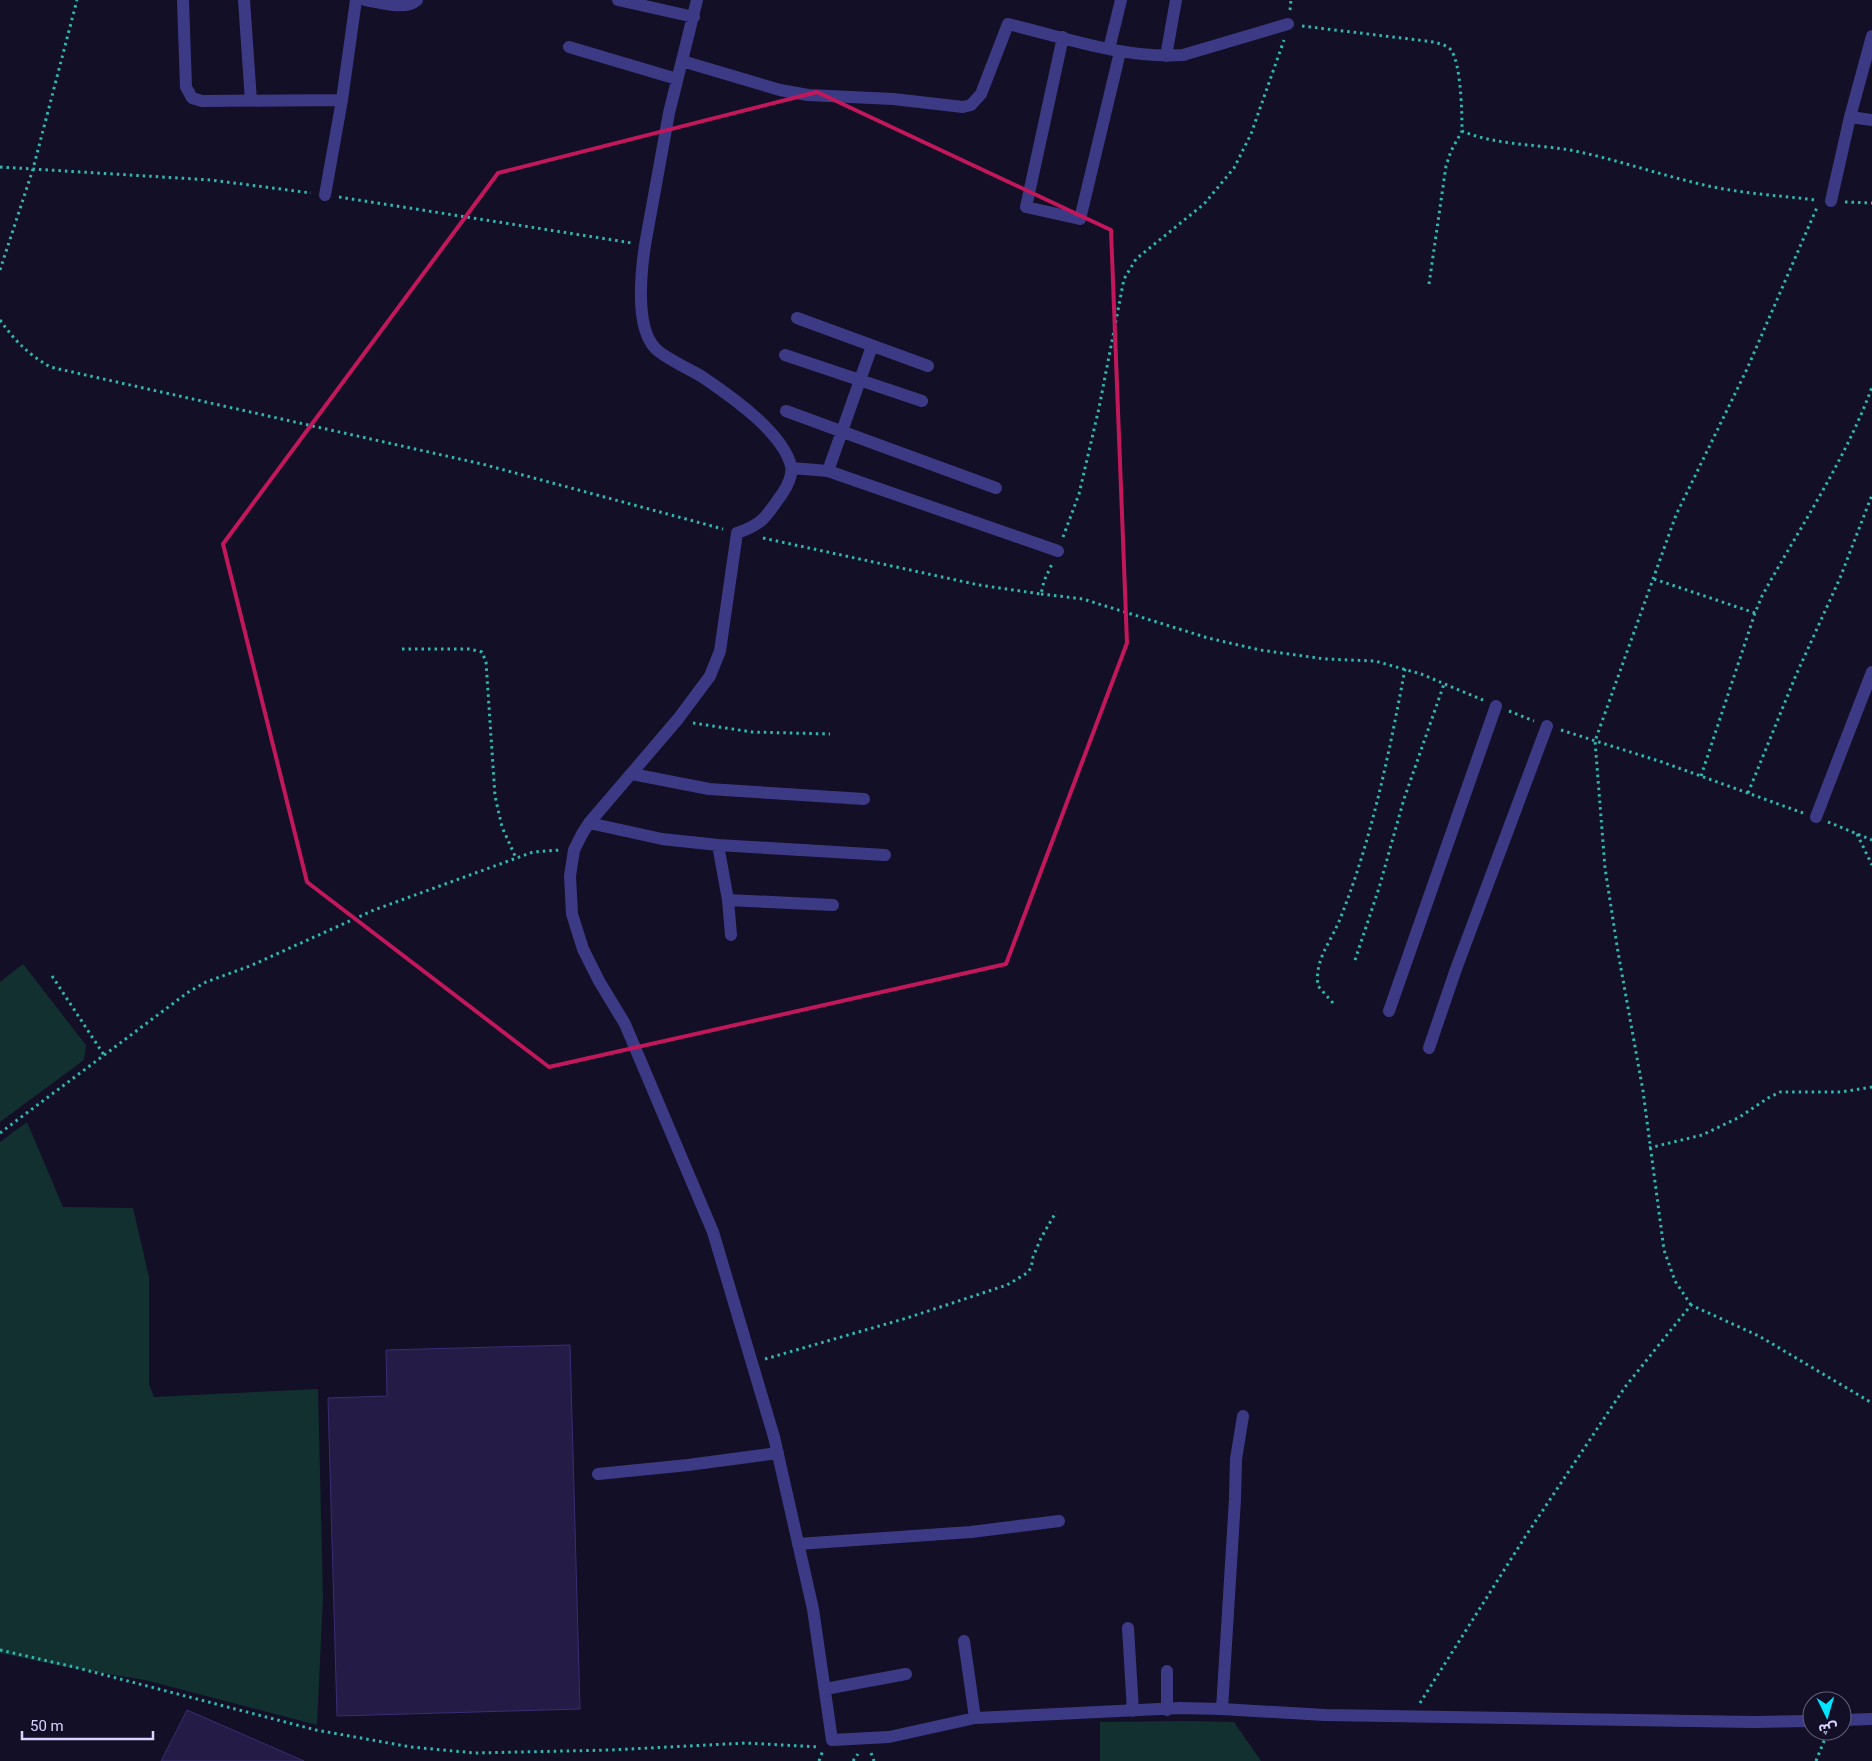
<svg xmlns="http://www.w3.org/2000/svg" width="1872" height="1761" viewBox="0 0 1872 1761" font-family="Roboto,'Noto Sans Arabic',sans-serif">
<rect width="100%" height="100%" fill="#130f26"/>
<path fill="#12302f" d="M23,964L86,1045L84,1060L0,1122V982Z
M27,1122L63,1207L133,1208L149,1277V1384L154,1397L318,1389L323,1597L317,1725L145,1680L71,1668L0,1653V1142Z
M1187,1721L1234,1722L1261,1761H1100V1722Z"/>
<path fill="#241b47" stroke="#3b2d73" d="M570,1345L580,1709L337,1716L328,1398L387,1396L386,1350Z
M187,1710L304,1761H161Z"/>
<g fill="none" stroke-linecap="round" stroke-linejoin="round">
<path stroke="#2fb8b0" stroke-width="3" stroke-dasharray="2.5 4" stroke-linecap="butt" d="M1290,10L1291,0
M1302,26L1434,42C1440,44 1447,45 1451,50C1461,64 1462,112 1462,131C1495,145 1534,144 1570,150C1611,158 1651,172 1692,182C1732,193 1775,195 1816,200
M0,167L211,180L311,193
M339,197L632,243
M1845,202L1872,203
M0,270L33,169L77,0
M1429,284L1446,166L1451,151L1462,131
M0,320C16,342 27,353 50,367L482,464L723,529
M1063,537L1079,494L1099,408L1124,279L1136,259L1204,204L1234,168L1251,134L1284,40
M763,538L979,585L1041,594L1044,581L1052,564
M1654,579L1755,613L1762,596C1800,527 1845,461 1872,387
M1041,594L1083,599L1208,638L1260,650L1325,659L1375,661L1421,674L1483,700
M402,649H469L482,652L486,662L495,796L502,827L516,858
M1509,711L1534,721
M693,723L752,732L830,734
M1561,730L1662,762L1803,813
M1701,776L1755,613
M1748,793L1796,675L1840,578L1872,495
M1828,822L1872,840
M1857,834L1872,865
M1355,960L1379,888L1404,799L1444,684
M52,976L104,1055
M1333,1003L1318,986C1314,960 1331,942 1340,919C1372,839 1389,754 1405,669
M0,1133L187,993L206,982L250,966L374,910L533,852L560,850
M1649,1148L1702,1135L1738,1118L1768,1098L1780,1092H1841L1872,1087
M1691,1305L1675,1281L1664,1250L1643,1091L1618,952L1605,868L1595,741L1676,515L1747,369L1818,205
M765,1359L907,1318L1007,1285L1027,1273L1031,1268L1033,1257L1041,1238L1056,1212
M0,1650L74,1667L316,1730L411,1747L475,1753L611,1750L746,1743L819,1747
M1420,1703L1525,1537L1625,1387L1691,1305L1759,1336L1872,1403
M871,1753L874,1761
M819,1761L823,1750
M853,1761L858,1754
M1816,1761L1828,1731"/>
<path stroke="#3d3a85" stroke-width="12" d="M183,0L186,87L192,98L202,101L342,100
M244,0L251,101
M365,0C379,2 405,11 417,0
M618,0L694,17
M697,0L669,113L645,245C641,272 635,327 655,348C663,357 689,369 701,376C729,395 783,432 791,466C793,475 787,487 782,494C766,516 764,524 737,533L720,651L710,676L678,719L589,823L582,834L574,850L570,876L572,914L583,949L599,981L625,1024L713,1232L774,1437L813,1609L832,1740L889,1737L975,1718L1180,1708L1222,1709L1325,1715L1754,1722L1812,1721
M1872,36L1850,117L1872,120
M1063,37L1026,207L1080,219L1120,52
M569,47L677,79
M1109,49L1121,0
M1166,56L1176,0
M682,61L780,90L808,95L893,99L963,107L971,105L981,94L1008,24C1066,38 1124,59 1183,55L1288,24
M325,195L342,100L356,0
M1831,201L1850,117
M797,318L928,366
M785,355L922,401
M786,411L996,488
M792,468L828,471L872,346
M828,471L1058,551
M632,774L709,789L864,799
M1816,817L1872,672
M589,823L662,839L718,845L728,900L833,905
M718,845L885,855
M728,900L731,935
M1389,1011L1496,706
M1429,1048L1456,969L1547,726
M598,1474L688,1465L778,1453
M798,1544L971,1532L1059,1521
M1128,1628L1133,1711
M964,1641L975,1718
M825,1689L906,1674
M1222,1709L1235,1499L1236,1459L1243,1416
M1167,1710V1671
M1842,1720L1872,1719"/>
</g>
<path fill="none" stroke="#c2185b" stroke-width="4" stroke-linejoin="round" d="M817,92L1111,230L1127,643L1006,964L549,1067L307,882L223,544L498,173Z"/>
<g transform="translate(1827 1716) rotate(175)"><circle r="24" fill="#130f26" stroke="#625e7d"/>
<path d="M0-4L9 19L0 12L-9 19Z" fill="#00e5ff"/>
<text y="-8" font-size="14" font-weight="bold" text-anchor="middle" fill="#d9d4ff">ش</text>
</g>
<path d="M22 1731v8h131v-8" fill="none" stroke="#d9d4ff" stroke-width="2.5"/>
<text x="30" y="1731" font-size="15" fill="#d9d4ff" stroke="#130f26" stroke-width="4" paint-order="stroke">50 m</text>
</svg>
